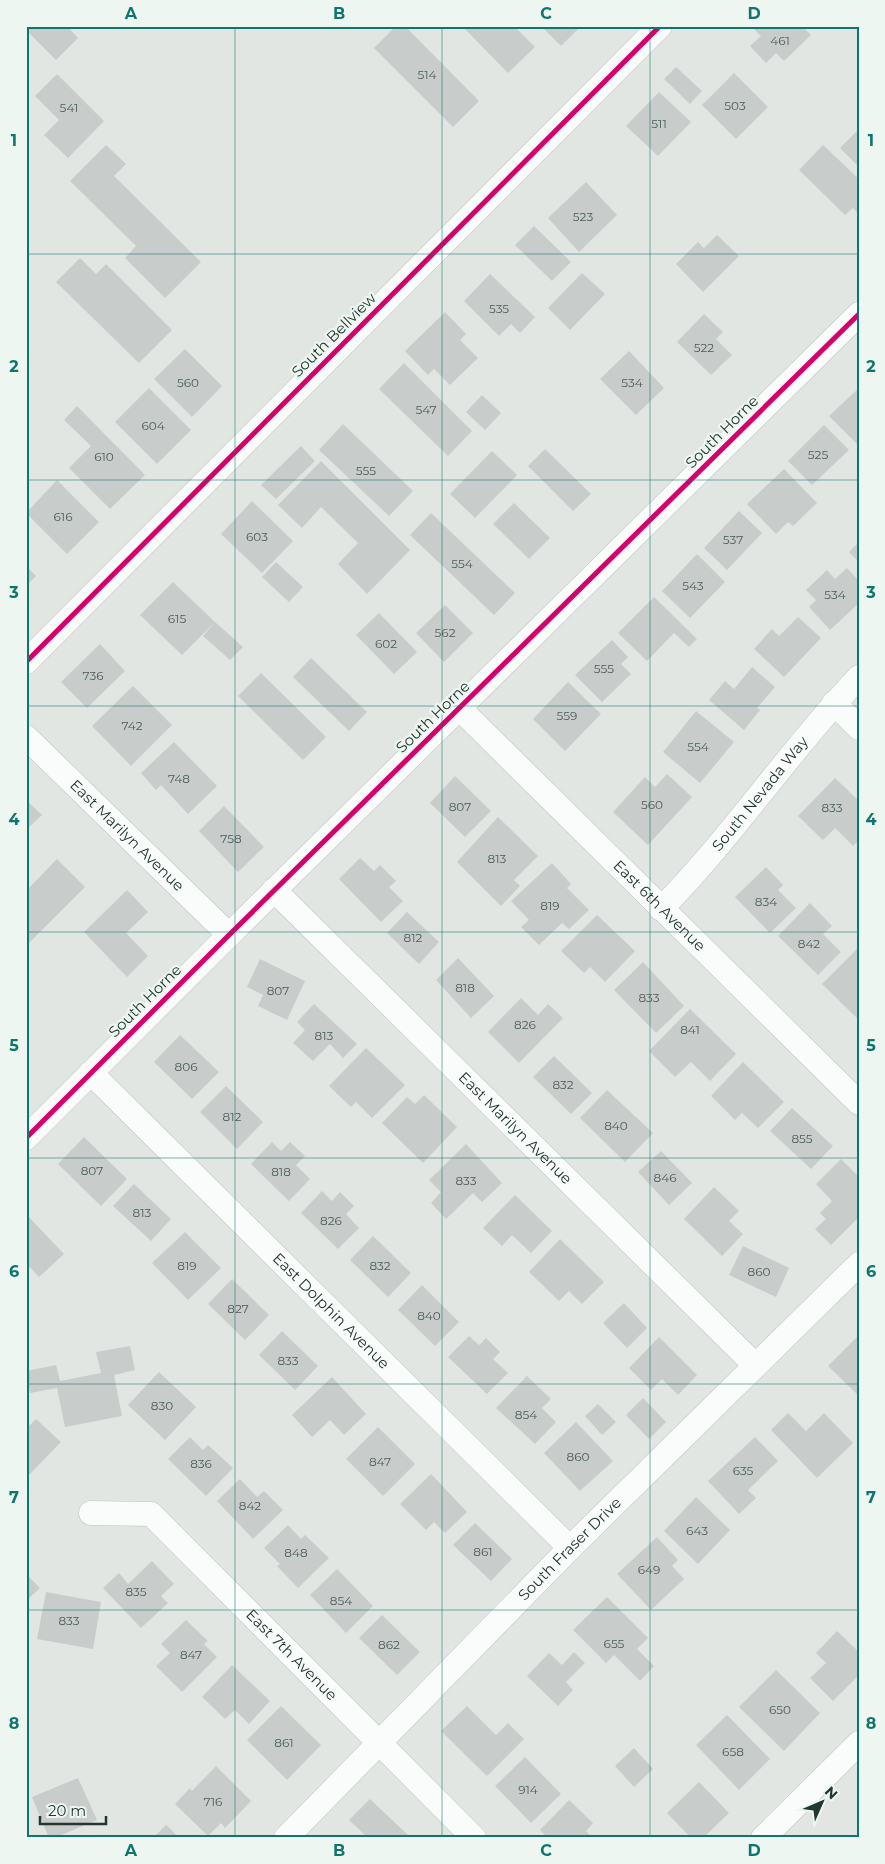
<svg xmlns="http://www.w3.org/2000/svg" width="885" height="1864" viewBox="0 0 885 1864" font-family="Montserrat,sans-serif">
<rect width="100%" height="100%" fill="#e1e6e3"/>
<path fill="#c8cdcb" d="M26,26H67L78,38L56,60L26,30Z
M396,26H405L479,101L453,127L374,48Z
M462,26H514L535,47L508,73Z
M541,26H581L561,46Z
M751,26H802L811,35L784,61L776,53L766,63L750,46L761,36Z
M676,67L702,91L690,104L664,79Z
M734,73L768,107L736,139L702,105Z
M57,74L104,121L68,158L44,135L59,120L35,96Z
M659,92L691,122L658,156L626,126Z
M859,129V167L840,148Z
M106,145L126,164L114,176L201,262L165,298L125,258L136,246L70,181Z
M823,145L859,179V214L853,208L845,215L799,170Z
M586,182L617,215L579,252L548,218Z
M534,226L571,262L552,281L515,245Z
M717,235L739,256L703,292L676,264L698,242L704,248Z
M80,258L96,274L106,264L172,330L139,363L56,282Z
M582,273L605,294L570,330L548,308Z
M490,274L535,317L520,333L511,324L499,336L464,301Z
M445,312L466,334L460,340L478,358L450,385L434,369L428,375L405,351Z
M704,314L723,332L716,339L732,355L711,375L677,342Z
M185,349L222,386L192,417L154,379Z
M629,351L664,388L636,415L600,379Z
M404,363L472,431L448,456L379,389Z
M149,388L191,430L157,464L115,422Z
M859,388V446L829,416Z
M482,395L501,413L485,430L466,412Z
M77,406L145,475L110,509L69,468L91,446L64,420Z
M343,424L413,491L389,516L319,450Z
M824,425L849,450L812,485L788,461Z
M301,446L315,461L276,499L261,485Z
M545,449L591,494L573,511L528,466Z
M492,451L517,475L475,518L450,494Z
M321,461L410,550L367,594L338,564L358,543L321,507L302,528L278,505Z
M784,469L817,503L793,526L788,522L776,534L747,504Z
M57,480L99,522L67,554L26,513Z
M252,501L293,541L262,573L221,534Z
M514,503L550,538L529,559L493,524Z
M739,511L762,533L727,570L704,548Z
M431,513L515,593L494,615L410,535Z
M859,542V562L849,552Z
M697,554L725,582L690,618L662,591Z
M276,562L303,587L289,602L262,577Z
M26,566L36,576L26,586Z
M847,568L859,581V603L830,630L809,607L816,600L806,590L827,570L835,579Z
M173,582L215,622L182,655L140,615Z
M654,597L697,639L689,647L674,633L647,661L618,633Z
M445,605L473,633L444,662L416,633Z
M379,613L417,652L394,674L356,635Z
M798,617L821,638L784,677L754,649L772,629L779,636Z
M215,622L243,647L230,660L203,636Z
M612,640L628,657L621,664L631,674L602,702L575,675Z
M100,644L125,671L87,708L61,682Z
M311,658L367,712L349,731L293,677Z
M752,667L775,687L757,708L760,710L744,730L709,700L725,681L734,689Z
M261,673L326,737L303,760L238,696Z
M568,682L601,714L565,751L533,719Z
M133,686L172,725L131,766L92,726Z
M696,711L734,742L700,783L663,752Z
M174,742L217,786L188,814L161,785L156,790L141,773Z
M667,774L692,797L648,845L613,812L645,777L655,787Z
M455,776L491,811L465,837L430,803Z
M835,778L859,801V840L853,846L835,828L823,840L798,816Z
M26,800L42,815L26,830Z
M224,806L264,847L238,872L199,831Z
M498,817L538,856L514,880L520,886L501,906L457,862Z
M360,858L374,871L380,865L396,881L389,887L403,901L381,922L339,879Z
M57,859L85,887L26,946V891Z
M552,863L571,884L567,888L589,910L569,929L562,923L539,945L521,927L529,920L511,901Z
M766,867L783,885L778,890L796,908L770,933L735,897Z
M127,890L148,912L126,933L148,956L127,977L84,932Z
M810,903L832,926L823,934L841,952L818,975L778,936Z
M407,912L439,942L419,964L387,933Z
M597,915L635,951L605,982L590,967L584,973L561,951Z
M857,949L859,950V1020L822,984Z
M458,958L494,996L471,1018L436,980Z
M260,959L305,981L287,1020L258,1006L263,995L247,987Z
M643,962L684,1006L656,1033L614,990Z
M521,998L538,1015L548,1004L563,1018L519,1063L488,1032Z
M314,1004L357,1044L343,1058L330,1044L313,1061L293,1043L305,1030L297,1022Z
M690,1009L736,1054L710,1081L691,1062L675,1077L649,1051Z
M180,1035L219,1072L192,1099L154,1062Z
M366,1048L405,1085L372,1118L356,1102L351,1107L329,1086Z
M554,1056L592,1093L571,1114L533,1077Z
M743,1062L784,1102L758,1128L742,1113L735,1120L711,1096Z
M226,1086L263,1122L237,1149L200,1112Z
M607,1090L653,1133L625,1162L580,1118Z
M424,1095L457,1127L423,1163L382,1123L407,1097L415,1104Z
M792,1108L833,1146L811,1169L770,1131Z
M84,1137L127,1179L101,1206L58,1164Z
M272,1142L281,1151L290,1142L305,1156L296,1165L310,1179L289,1201L251,1164Z
M466,1144L502,1183L482,1202L473,1193L446,1219L431,1203L441,1192L429,1180Z
M661,1151L692,1183L669,1205L638,1172Z
M841,1159L859,1177V1217L831,1245L815,1229L826,1219L820,1213L832,1201L816,1184Z
M134,1184L171,1219L151,1241L113,1206Z
M714,1187L739,1211L729,1221L743,1234L722,1256L684,1219Z
M322,1191L332,1201L340,1192L354,1206L346,1214L359,1228L338,1249L301,1213Z
M515,1195L552,1231L531,1253L512,1235L502,1246L483,1228Z
M26,1214L64,1254L39,1277L26,1263Z
M185,1232L221,1268L188,1300L152,1263Z
M373,1236L411,1273L388,1297L350,1260Z
M560,1239L604,1282L582,1304L569,1291L559,1301L529,1272Z
M743,1246L789,1268L776,1297L729,1275Z
M232,1279L269,1315L245,1340L208,1304Z
M422,1285L459,1322L435,1346L398,1310Z
M624,1303L647,1328L627,1348L603,1323Z
M282,1331L318,1366L295,1390L259,1355Z
M859,1335V1396L828,1366Z
M469,1336L479,1345L486,1338L500,1352L493,1359L508,1373L487,1394L448,1357Z
M659,1337L697,1375L678,1395L662,1379L651,1390L629,1368Z
M130,1346L135,1370L114,1375L122,1416L65,1427L57,1388L30,1393L26,1371L56,1365L60,1381L101,1373L96,1352Z
M159,1372L196,1407L165,1440L128,1405Z
M527,1376L551,1399L542,1408L556,1422L535,1444L496,1408Z
M332,1377L366,1414L344,1435L330,1420L312,1437L292,1415Z
M643,1398L666,1422L649,1439L626,1415Z
M598,1404L616,1422L602,1435L585,1416Z
M788,1413L806,1431L824,1413L853,1443L817,1478L771,1430Z
M36,1419L61,1442L26,1478V1429Z
M576,1422L613,1461L580,1491L544,1453Z
M378,1427L415,1464L383,1496L346,1459Z
M190,1437L203,1450L208,1445L233,1468L206,1496L168,1459Z
M755,1437L778,1461L748,1490L756,1498L739,1514L708,1481Z
M431,1474L467,1512L445,1533L434,1522L426,1530L400,1504Z
M240,1479L257,1497L264,1491L283,1510L253,1539L217,1501Z
M696,1497L730,1530L698,1564L664,1531Z
M475,1523L512,1559L491,1581L453,1545Z
M288,1525L301,1539L305,1535L329,1558L298,1588L277,1566L280,1564L264,1548Z
M657,1537L678,1560L672,1566L684,1579L651,1610L617,1574Z
M152,1561L174,1584L161,1596L168,1603L141,1628L103,1588L119,1573L128,1584Z
M337,1569L373,1606L346,1633L310,1595Z
M26,1574L40,1588L26,1601Z
M46,1592L101,1602L93,1649L37,1639Z
M607,1597L648,1638L637,1649L654,1666L640,1681L614,1655L606,1663L573,1630Z
M382,1615L420,1652L397,1675L359,1638Z
M186,1620L208,1641L204,1644L217,1657L182,1692L156,1666L170,1653L161,1644Z
M837,1631L859,1652V1675L833,1701L810,1678L826,1663L816,1653Z
M574,1652L585,1663L566,1682L573,1690L558,1706L527,1676L549,1653L562,1665Z
M232,1665L270,1701L249,1724L235,1710L225,1719L202,1697Z
M776,1670L820,1713L784,1751L739,1707Z
M281,1706L321,1745L287,1780L247,1740Z
M467,1706L496,1735L508,1723L524,1739L487,1776L441,1731Z
M727,1715L770,1759L739,1790L696,1745Z
M634,1748L653,1769L634,1787L615,1766Z
M525,1757L561,1794L531,1823L495,1786Z
M216,1766L251,1801L225,1828L221,1823L208,1836L175,1804L190,1788L192,1791Z
M78,1778L97,1820L54,1838H49L32,1797Z
M699,1782L729,1813L703,1838H691L667,1813Z
M370,1799L408,1835L405,1838H368L349,1820Z
M569,1800L593,1823L586,1831L593,1838H548L540,1830Z
M166,1825L180,1838H153Z"/>
<g fill="none" stroke-linecap="round" stroke-linejoin="round">
<g stroke="#bec3c0" stroke-width="25">
<g id="minor">
<path d="M26,662L660,26"/>
<path d="M834,703L859,728"/>
<path id="s1" d="M460,709L859,1103"/>
<path id="s2" d="M26,737L229,935"/>
<path id="s3" d="M274,890L755,1365"/>
<path id="s4" d="M661,909C733,836 789,751 859,677"/>
<path id="s5" d="M91,1073L570,1548"/>
<path d="M26,1138L229,935L859,314"/>
<path id="s6" d="M91,1513L151,1514L474,1838"/>
<path id="s7" d="M286,1838L570,1548L859,1264"/>
<path d="M763,1838L859,1743"/>
</g>
</g>
<use href="#minor" stroke="#fafbfb" stroke-width="24"/>
<g stroke="#eef6f2" stroke-width="8">
<path id="cycleway" d="M26,662L660,26
M26,1138L229,935L859,314"/>
</g>
<use href="#cycleway" stroke="#d6006c" stroke-width="5"/>
</g>
<path fill="none" stroke="#0f766e" stroke-width="1" stroke-opacity="0.55" d="M235,26V1838M442,26V1838M650,26V1838M26,254H859M26,480H859M26,706H859M26,932H859M26,1158H859M26,1384H859M26,1610H859"/>
<g text-anchor="middle" stroke-width="4.5" stroke-linejoin="round" paint-order="stroke">
<g font-size="12" fill="#4c5d58">
<text x="780" y="45">461</text>
<text x="427" y="79">514</text>
<text x="735" y="110">503</text>
<text x="69" y="112">541</text>
<text x="659" y="128">511</text>
<text x="583" y="221">523</text>
<text x="499" y="313">535</text>
<text x="704" y="352">522</text>
<text x="188" y="387">560</text>
<text x="632" y="387">534</text>
<text x="426" y="414">547</text>
<text x="153" y="430">604</text>
<text x="818" y="459">525</text>
<text x="104" y="461">610</text>
<text x="366" y="475">555</text>
<text x="63" y="521">616</text>
<text x="257" y="541">603</text>
<text x="733" y="544">537</text>
<text x="462" y="568">554</text>
<text x="693" y="590">543</text>
<text x="835" y="599">534</text>
<text x="177" y="623">615</text>
<text x="445" y="637">562</text>
<text x="386" y="648">602</text>
<text x="604" y="673">555</text>
<text x="93" y="680">736</text>
<text x="567" y="720">559</text>
<text x="132" y="730">742</text>
<text x="698" y="751">554</text>
<text x="179" y="783">748</text>
<text x="652" y="809">560</text>
<text x="460" y="811">807</text>
<text x="832" y="812">833</text>
<text x="231" y="843">758</text>
<text x="497" y="863">813</text>
<text x="766" y="906">834</text>
<text x="550" y="910">819</text>
<text x="413" y="942">812</text>
<text x="809" y="948">842</text>
<text x="465" y="992">818</text>
<text x="278" y="995">807</text>
<text x="649" y="1002">833</text>
<text x="525" y="1029">826</text>
<text x="690" y="1034">841</text>
<text x="324" y="1040">813</text>
<text x="186" y="1071">806</text>
<text x="563" y="1089">832</text>
<text x="232" y="1121">812</text>
<text x="616" y="1130">840</text>
<text x="802" y="1143">855</text>
<text x="92" y="1175">807</text>
<text x="281" y="1176">818</text>
<text x="665" y="1182">846</text>
<text x="466" y="1185">833</text>
<text x="142" y="1217">813</text>
<text x="331" y="1225">826</text>
<text x="187" y="1270">819</text>
<text x="380" y="1270">832</text>
<text x="759" y="1276">860</text>
<text x="238" y="1313">827</text>
<text x="429" y="1320">840</text>
<text x="288" y="1365">833</text>
<text x="162" y="1410">830</text>
<text x="526" y="1419">854</text>
<text x="578" y="1461">860</text>
<text x="380" y="1466">847</text>
<text x="201" y="1468">836</text>
<text x="743" y="1475">635</text>
<text x="250" y="1510">842</text>
<text x="697" y="1535">643</text>
<text x="483" y="1556">861</text>
<text x="296" y="1557">848</text>
<text x="649" y="1574">649</text>
<text x="136" y="1596">835</text>
<text x="341" y="1605">854</text>
<text x="69" y="1625">833</text>
<text x="614" y="1648">655</text>
<text x="389" y="1649">862</text>
<text x="191" y="1659">847</text>
<text x="780" y="1714">650</text>
<text x="284" y="1747">861</text>
<text x="733" y="1756">658</text>
<text x="528" y="1794">914</text>
<text x="213" y="1806">716</text>
</g>
<g font-size="15" fill="#213730" stroke="#eef6f2">
<text transform="translate(334 335) rotate(-45)" y="5">South Bellview</text>
<text transform="translate(722 432) rotate(-45)" y="5">South Horne</text>
<text transform="translate(433 717) rotate(-44)" y="5">South Horne</text>
<text dy="5" stroke="none"><textPath href="#s4" startOffset="152">South Nevada Way</textPath></text>
<text dy="5" stroke="none"><textPath href="#s2" startOffset="141">East Marilyn Avenue</textPath></text>
<text dy="5" stroke="none"><textPath href="#s1" startOffset="280">East 6th Avenue</textPath></text>
<text transform="translate(145 1001) rotate(-45)" y="5">South Horne</text>
<text dy="5" stroke="none"><textPath href="#s3" startOffset="339">East Marilyn Avenue</textPath></text>
<text dy="5" stroke="none"><textPath href="#s5" startOffset="338">East Dolphin Avenue</textPath></text>
<text dy="5" stroke="none"><textPath href="#s7" startOffset="405">South Fraser Drive</textPath></text>
<text dy="5" stroke="none"><textPath href="#s6" startOffset="259">East 7th Avenue</textPath></text>
</g>
</g>
<rect width="885" height="1864" fill="none" stroke="#eef6f2" stroke-width="55"/>
<g transform="translate(822 1802) rotate(45)" stroke="#eef6f2" stroke-width="4" paint-order="stroke">
<path d="M0-4L9 19L0 12L-9 19Z" fill="#213730"/>
<text y="-8" font-size="14" font-weight="bold" text-anchor="middle" fill="#213730">N</text>
</g>
<path d="M40 1816v8h66v-8" fill="none" stroke="#213730" stroke-width="2.5"/>
<text x="48" y="1816" font-size="15" fill="#213730" stroke="#eef6f2" stroke-width="4" paint-order="stroke">20 m</text>
<rect x="28" y="28" width="830" height="1808" fill="none" stroke="#0f766e" stroke-width="2"/>
<g font-size="16" text-anchor="middle" font-weight="bold" fill="#0f766e">
<text x="131" y="19">A</text>
<text x="339" y="19">B</text>
<text x="546" y="19">C</text>
<text x="754" y="19">D</text>
<text x="14" y="146">1</text>
<text x="871" y="146">1</text>
<text x="14" y="372">2</text>
<text x="871" y="372">2</text>
<text x="14" y="598">3</text>
<text x="871" y="598">3</text>
<text x="14" y="825">4</text>
<text x="871" y="825">4</text>
<text x="14" y="1051">5</text>
<text x="871" y="1051">5</text>
<text x="14" y="1277">6</text>
<text x="871" y="1277">6</text>
<text x="14" y="1503">7</text>
<text x="871" y="1503">7</text>
<text x="14" y="1729">8</text>
<text x="871" y="1729">8</text>
<text x="131" y="1856">A</text>
<text x="339" y="1856">B</text>
<text x="546" y="1856">C</text>
<text x="754" y="1856">D</text>
</g>
</svg>
